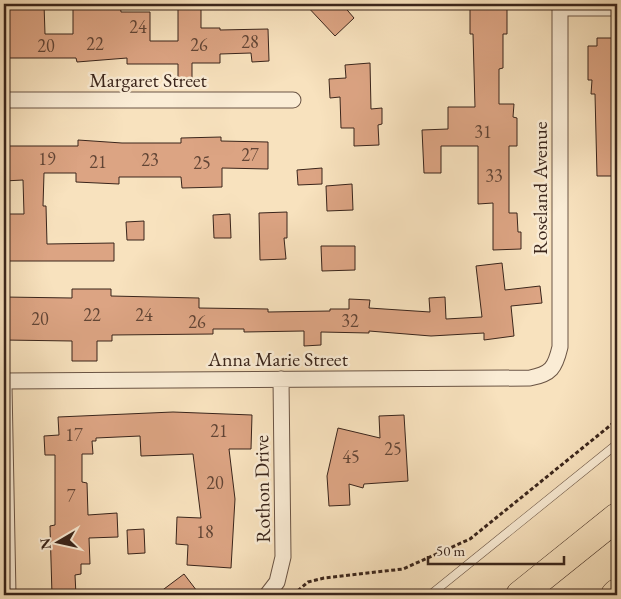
<svg xmlns="http://www.w3.org/2000/svg" width="621" height="599" viewBox="0 0 621 599" font-family="'EB Garamond',serif">
<rect width="100%" height="100%" fill="#f8e2be"/>
<filter id="stains"><feTurbulence type="fractalNoise" baseFrequency=".004" numOctaves="4"/><feColorMatrix values="0 0 0 0 .2 0 0 0 0 .09 0 0 0 0 .02 0 0 0 .5 -.17"/></filter>
<radialGradient id="worn" r=".72"><stop offset=".6" stop-color="#630" stop-opacity="0"/><stop offset="1" stop-color="#630" stop-opacity=".3"/></radialGradient>
<path fill="#dca483" stroke="#3a251b" d="M4,4H44L45,34H73V4H120L121,12H150V41H178V9H201V28H220V30L268,29L269,61L252,62L251,53L220,54V63H192V78H178V64H127V58L77,62L76,58H4Z
M305,4H342L354,18L335,36Z
M470,4H507V34H503V68L499,69V104H514L513,117L517,118V146H509V213H517L518,232H521V249L493,250V203L478,204V146H441V173H424L422,130L448,129V107H475L473,34H470Z
M597,38H615V49H617V176H597L595,94H591L592,80H588V46H597Z
M370,63L371,109L382,108V124L378,125L379,145L354,146V128H341L340,97L330,98L329,79L346,78L345,65Z
M221,137V141L268,142V169L222,168V187L182,188L181,177H119V184L76,182V173H44L43,206H46L47,244L114,243V261H4V214H24L23,180L4,181V146H78V140L122,143H181V138Z
M322,168V184L298,185L297,170Z
M352,184L353,210L327,211L326,186Z
M287,212V238H284L286,259L260,260L259,213Z
M230,214L231,238H214L213,215Z
M144,221V240H127L126,222Z
M321,246H355V270L322,271Z
M502,263L505,290L540,286L542,303L511,306L514,336L484,340V333L431,336L369,331V333L321,332V345L304,346V331L244,332V329H213V334L112,335V341H97V361H72V341L4,340V297L72,298V289H111V296L199,298V308L268,309V312L330,311V309H349V299L370,300L369,308L430,312L429,298L445,297L446,319L482,317L476,266Z
M173,412L252,415L251,449H229L235,499L231,568L187,565L188,545L176,544L177,517L201,518L193,454L141,456L140,436L96,438V441H92L93,454H82V482L87,483L88,515L117,513L118,537L89,538L90,564H81V574L75,575L76,595H52L50,526L55,525V455H45L44,436L59,435L58,417Z
M404,415L408,481L364,484L363,488L349,484L350,505L329,506L327,476L338,428L380,438L379,416Z
M144,529L145,553L128,554L127,530Z
M184,574L200,595H156Z"/>
<g fill="none" stroke-linecap="round" stroke-linejoin="round">
<g stroke="#6a5444" stroke-width="9">
<path id="lane" d="M430,595L617,444"/>
</g>
<g stroke="#6a5444" stroke-width="17">
<path id="street" d="M560,8H617
M4,100H293
M4,381L530,378C551,374 555,368 560,347V4
M4,386L8,595
M267,595L277,582L283,557L281,379"/>
</g>
<g stroke="#3a251b" stroke-width="29">
<path id="highway" d="M520,595L617,517
M615,595L617,593"/>
</g>
<path stroke="#3a251b" stroke-width="3" stroke-dasharray="4 2.5" stroke-linecap="butt" d="M293,595L308,582L324,578L403,569L470,539L617,420"/>
<use href="#lane" stroke="#faecd5" stroke-width="8"/>
<use href="#street" stroke="#faecd5" stroke-width="15"/>
<use href="#highway" stroke="#f8e2be" stroke-width="28"/>
</g>
<g text-anchor="middle" stroke-width="5" stroke-linejoin="round" paint-order="stroke">
<g font-size="18" fill="#624535">
<text x="138" y="33">24</text>
<text x="250" y="48">28</text>
<text x="95" y="50">22</text>
<text x="199" y="51">26</text>
<text x="46" y="52">20</text>
<text x="483" y="138">31</text>
<text x="250" y="161">27</text>
<text x="47" y="165">19</text>
<text x="150" y="166">23</text>
<text x="98" y="168">21</text>
<text x="202" y="169">25</text>
<text x="494" y="182">33</text>
<text x="92" y="321">22</text>
<text x="144" y="321">24</text>
<text x="40" y="325">20</text>
<text x="350" y="327">32</text>
<text x="197" y="328">26</text>
<text x="219" y="437">21</text>
<text x="74" y="441">17</text>
<text x="393" y="455">25</text>
<text x="351" y="463">45</text>
<text x="215" y="489">20</text>
<text x="71" y="502">7</text>
<text x="205" y="538">18</text>
</g>
<g font-size="20" fill="#3a251b" stroke="#faecd5">
<text x="148" y="87">Margaret Street</text>
<text transform="translate(540 188) rotate(-90)" y="7">Roseland Avenue</text>
<text x="278" y="366">Anna Marie Street</text>
<text transform="translate(262 489) rotate(-91)" y="7">Rothon Drive</text>
</g>
</g>
<rect width="621" height="599" fill="none" stroke="#f8e2be" stroke-width="20"/>
<rect x="5" y="5" width="611" height="589" fill="none" stroke="#3a251b" stroke-width="2.5"/>
<rect x="10" y="10" width="601" height="579" fill="none" stroke="#3a251b"/>
<g transform="translate(58 542) rotate(261)" stroke="#faecd5" stroke-width="4" paint-order="stroke">
<path d="M0-4L9 19L0 12L-9 19Z" fill="#3a251b"/>
<text y="-8" font-size="14" font-weight="bold" text-anchor="middle" fill="#3a251b">N</text>
</g>
<path d="M428 556v8h136v-8" fill="none" stroke="#3a251b" stroke-width="2.5"/>
<text x="436" y="556" font-size="15" fill="#3a251b" stroke="#faecd5" stroke-width="4" paint-order="stroke">50 m</text>
<rect width="100%" height="100%" filter="url(#stains)"/>
<rect width="100%" height="100%" fill="url(#worn)"/>
</svg>
